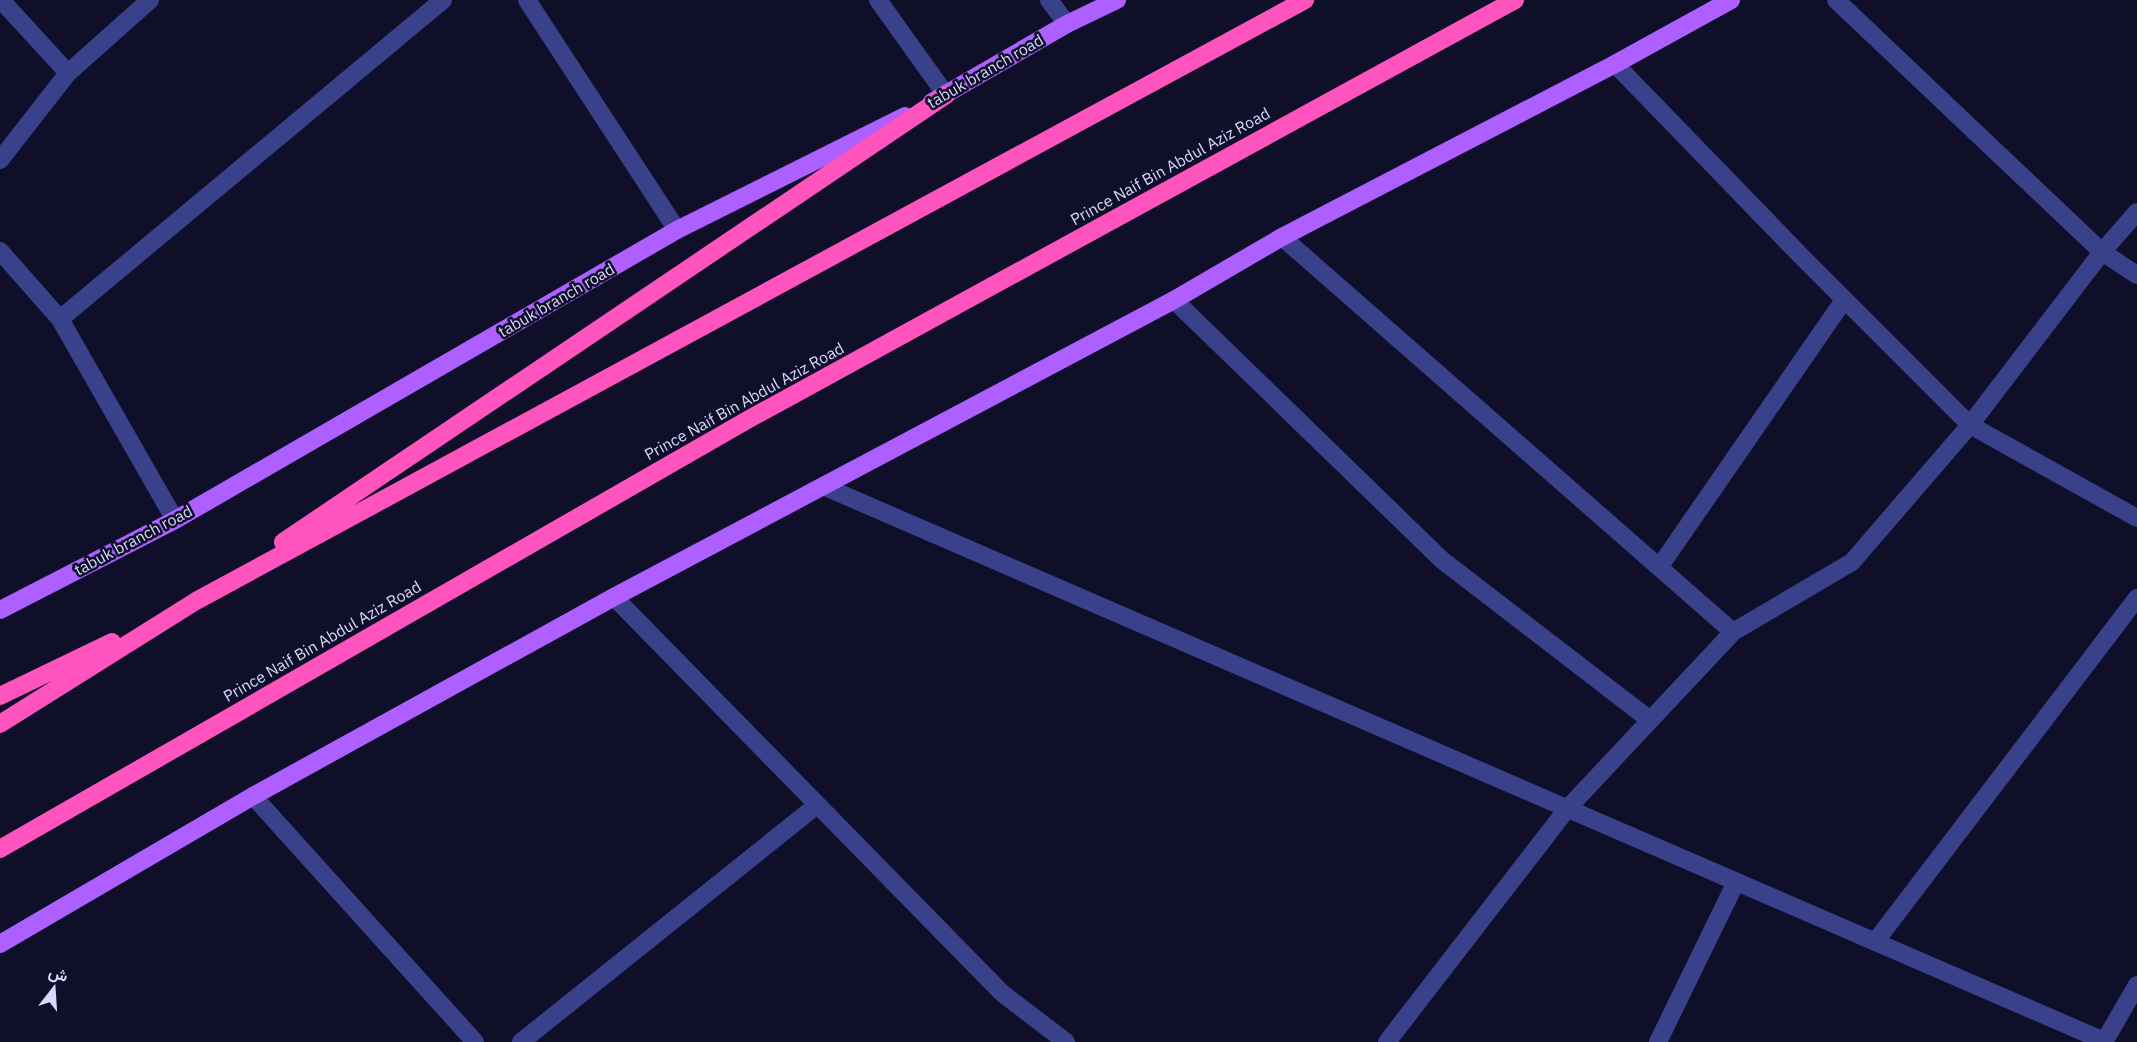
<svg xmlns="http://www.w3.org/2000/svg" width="2137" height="1042" viewBox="0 0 2137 1042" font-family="'IBM Plex Sans',Vazirmatn,sans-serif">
<rect width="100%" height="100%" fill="#100f2a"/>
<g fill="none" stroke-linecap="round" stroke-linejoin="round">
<path stroke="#39418a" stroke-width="18" d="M1,0L68,73
M527,0L677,230
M878,0L946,95
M1049,0L1067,24
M1836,0L2102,252L2137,275
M1615,64L1802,257L1970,425L2137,518
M0,160L68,73L150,0
M1282,237L1733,632
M0,251L60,319L175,520
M1174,300L1442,560L1650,720
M60,319L443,0
M823,486L2104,1041
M1660,566L1844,300
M614,597L1002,993L1066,1042
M253,796L475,1042
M1875,942L2137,598
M521,1042L817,805
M1387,1042L1567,809L1733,632L1852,562L1970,425L2102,252L2137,212
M1658,1042L1736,882
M2104,1042L2137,985"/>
<path stroke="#ad5fff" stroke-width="18" d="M932,102L1067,24L1117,0
M0,610L175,520L677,230L905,116
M0,944L253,796L614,597L1174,300L1282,237L1615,64L1731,0"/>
<path stroke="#ff53bd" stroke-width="18" d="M283,542L946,95
M0,696L112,642
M0,724L196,601L1305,0
M0,849L749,419L1515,0"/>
</g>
<g text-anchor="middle" stroke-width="5" stroke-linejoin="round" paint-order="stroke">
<g font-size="16" fill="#d8d9ff" stroke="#100f2a">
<text transform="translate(985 71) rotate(-30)" y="6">tabuk branch road</text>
<text transform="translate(1170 166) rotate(-29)" y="6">Prince Naif Bin Abdul Aziz Road</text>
<text transform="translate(556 300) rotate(-30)" y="6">tabuk branch road</text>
<text transform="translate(744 401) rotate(-29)" y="6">Prince Naif Bin Abdul Aziz Road</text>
<text transform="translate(133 540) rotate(-28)" y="6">tabuk branch road</text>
<text transform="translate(322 641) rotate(-30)" y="6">Prince Naif Bin Abdul Aziz Road</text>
</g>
</g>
<g transform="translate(54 988) rotate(17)" stroke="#100f2a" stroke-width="4.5" paint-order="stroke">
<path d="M0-4.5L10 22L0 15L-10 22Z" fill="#d8d9ff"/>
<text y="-9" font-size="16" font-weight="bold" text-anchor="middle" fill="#d8d9ff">ش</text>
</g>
</svg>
